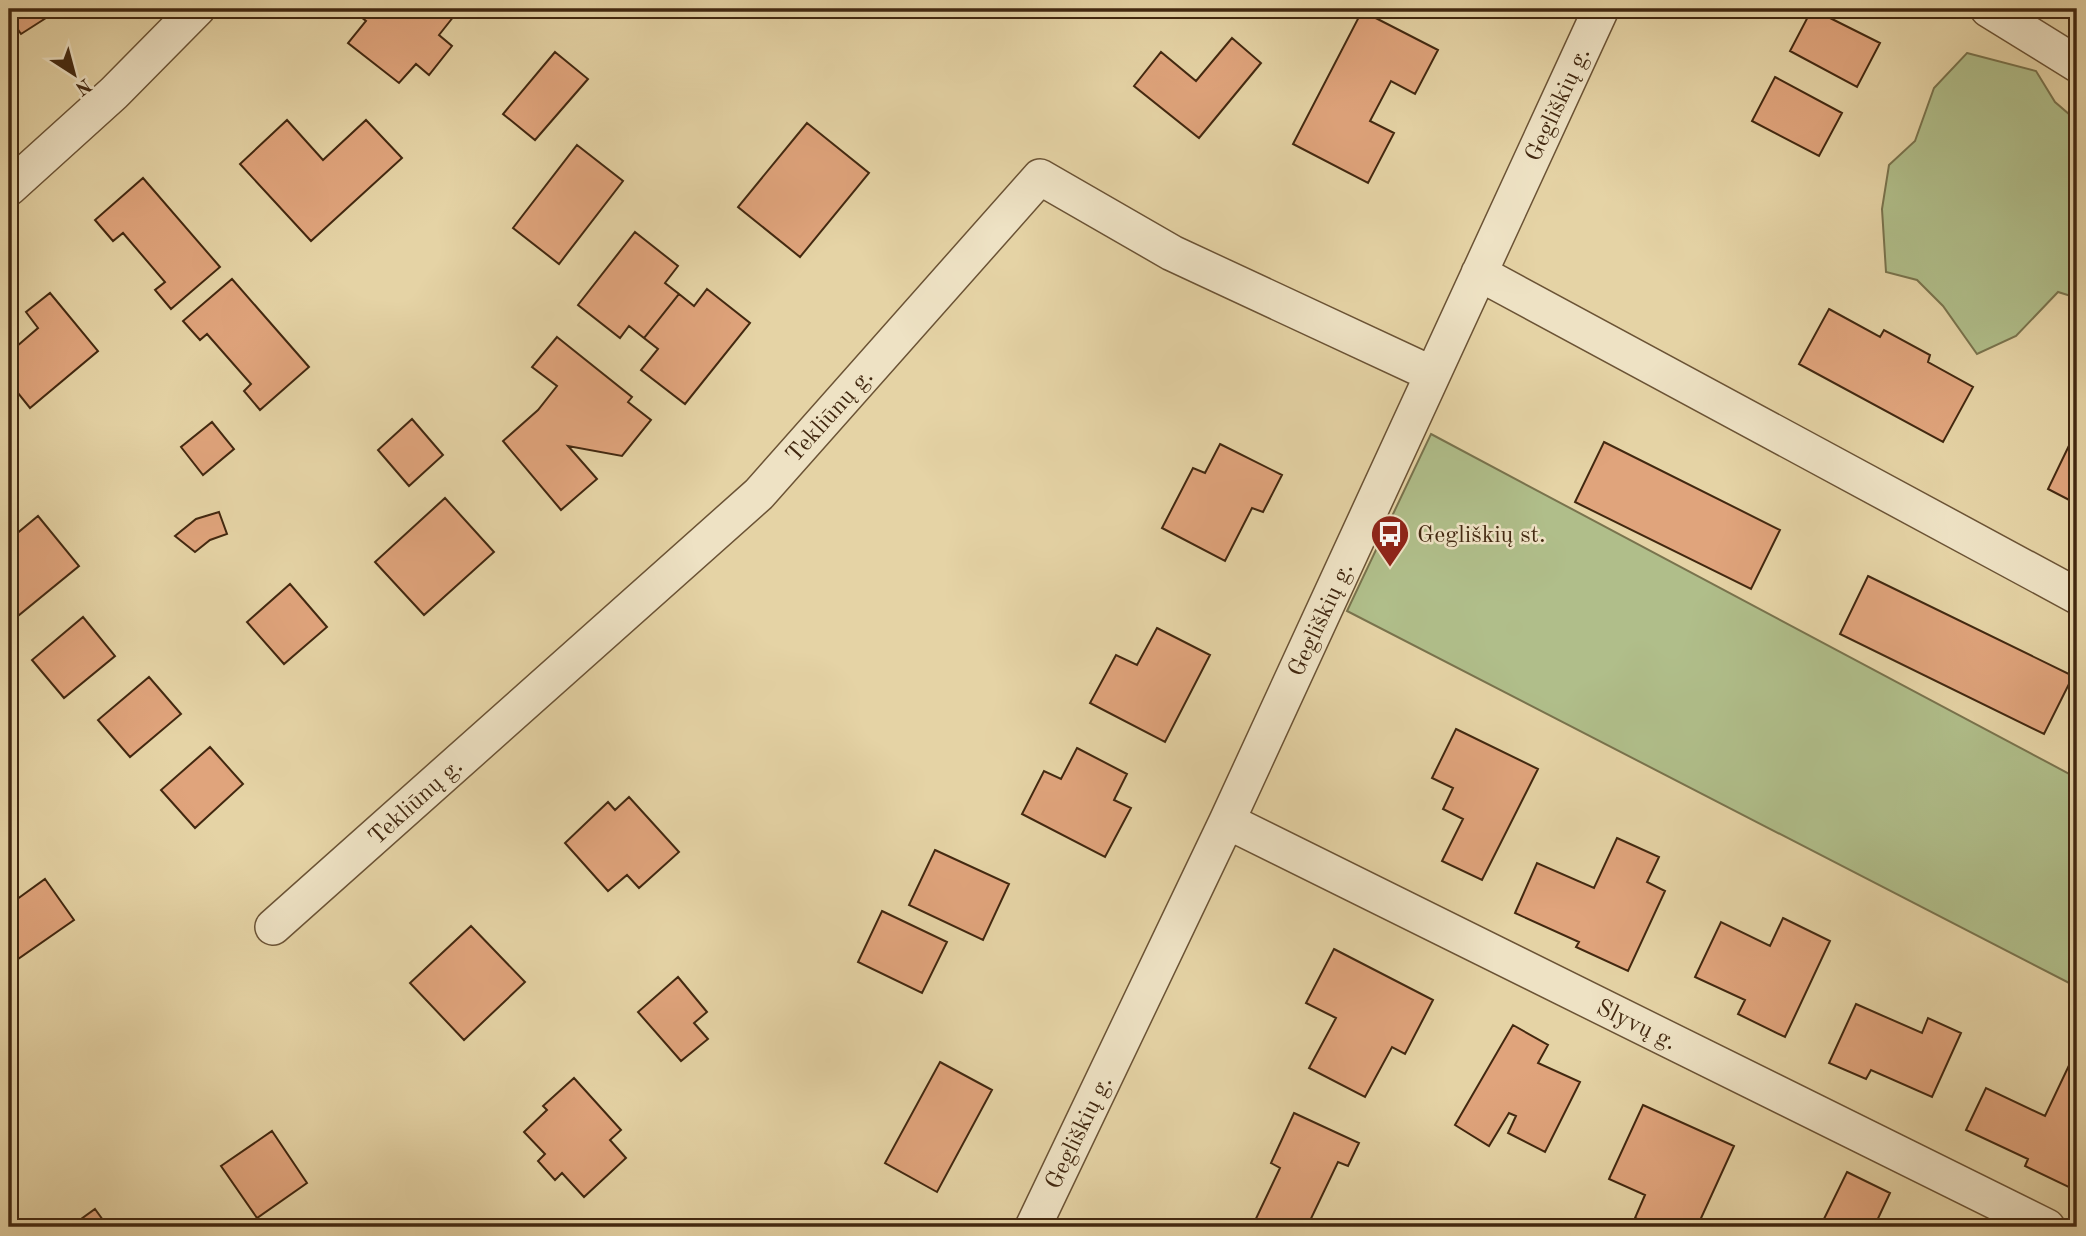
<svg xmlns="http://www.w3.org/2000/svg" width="2086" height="1236" viewBox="0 0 2086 1236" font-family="'Old Standard TT',serif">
<rect width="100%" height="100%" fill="#e5d3a5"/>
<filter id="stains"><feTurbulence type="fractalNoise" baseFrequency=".00286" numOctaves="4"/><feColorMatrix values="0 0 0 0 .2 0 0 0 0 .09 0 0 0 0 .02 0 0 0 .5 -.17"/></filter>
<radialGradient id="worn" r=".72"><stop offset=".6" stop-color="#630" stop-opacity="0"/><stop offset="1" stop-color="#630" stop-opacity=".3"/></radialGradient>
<path fill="#b0be8a" stroke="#79734d" stroke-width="2" d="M1967,53L2036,71L2055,102L2077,121V298L2058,292L2016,336L1977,354L1943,306L1917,280L1886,272L1882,209L1889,165L1915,141L1934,88Z
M1431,434L2077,778V987L1347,611Z"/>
<path fill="#e0a47c" stroke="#422810" stroke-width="2" d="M9,9H60L21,34L9,16Z
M351,9H445L454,16L439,35L452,46L429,75L416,64L399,83L348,43L366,21Z
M1812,9L1880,43L1857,87L1790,51Z
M1362,11L1438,50L1415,94L1391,81L1370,121L1394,133L1368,183L1293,144Z
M1232,38L1261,63L1199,138L1134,86L1161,52L1196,81Z
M555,52L588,79L535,140L503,114Z
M1775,77L1842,113L1819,156L1752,121Z
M287,120L323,160L366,120L402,158L311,241L240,164Z
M807,123L869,173L800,257L738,207Z
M577,145L623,181L559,264L513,228Z
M143,178L220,267L171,309L155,290L165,282L123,233L113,241L95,220Z
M635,232L678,266L665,283L679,294L644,338L629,326L620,338L578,305Z
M232,279L309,367L260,410L244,391L251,384L207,334L200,340L183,321Z
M707,289L750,323L685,404L641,370L658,349L644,338L679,294L694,306Z
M50,293L98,351L30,408L9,382V353L38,328L26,312Z
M1829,309L1880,337L1884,330L1930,355L1928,362L1973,387L1943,442L1799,364Z
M557,337L632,397L628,402L651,420L622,456L568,446L597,479L561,510L503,441L538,410L557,386L532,367Z
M412,419L443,455L409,486L378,450Z
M212,422L234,449L203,475L181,447Z
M2077,429V504L2048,489Z
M1604,442L1780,530L1751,589L1575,502Z
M1220,444L1282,475L1263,512L1252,508L1225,561L1162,528L1193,468L1205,473Z
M445,498L494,552L424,615L375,562Z
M219,512L227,534L210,540L195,552L175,536L196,519Z
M38,516L79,566L13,620L9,615V540Z
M1868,576L2073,676L2044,734L1840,634Z
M290,584L327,627L284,664L247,622Z
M83,617L115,656L64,698L32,660Z
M1157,628L1210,655L1165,742L1090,703L1116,655L1137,665Z
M149,677L181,714L130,757L98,720Z
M1456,729L1538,769L1482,880L1442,861L1463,819L1443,809L1453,788L1432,778Z
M210,747L243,784L195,828L161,790Z
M1077,748L1127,774L1114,800L1131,808L1105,857L1022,814L1044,771L1061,779Z
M629,797L679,852L639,888L627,875L608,891L565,843L608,802L615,810Z
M1617,838L1659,857L1647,882L1665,891L1628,971L1576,947L1579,942L1515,913L1537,863L1594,888Z
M935,850L1009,884L983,940L909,905Z
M45,879L74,920L18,959L9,945V905Z
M882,911L947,942L922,993L858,962Z
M1783,918L1830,941L1785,1037L1738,1014L1745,1000L1695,977L1721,922L1770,946Z
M471,926L525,982L464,1040L410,983Z
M1334,949L1433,1000L1405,1054L1392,1047L1365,1097L1309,1068L1336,1018L1306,1003Z
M678,977L707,1012L694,1023L708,1039L681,1061L638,1012Z
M1856,1004L1922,1033L1928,1018L1961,1033L1932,1097L1871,1070L1866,1079L1829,1063Z
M1513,1025L1548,1045L1538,1063L1580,1082L1545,1152L1508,1133L1516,1116L1509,1113L1489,1146L1455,1125Z
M2072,1059L2077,1061V1191L2025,1166L2028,1159L1966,1130L1986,1088L2045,1116Z
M940,1062L992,1090L937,1192L885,1163Z
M574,1078L621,1130L610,1140L626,1158L584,1197L562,1173L555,1180L538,1161L545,1154L524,1132L547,1110L543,1106Z
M1643,1105L1734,1146L1697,1227H1655L1635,1218L1645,1195L1609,1179Z
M1294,1113L1359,1143L1348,1166L1338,1162L1307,1227H1252L1280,1168L1271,1163Z
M272,1131L307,1183L257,1218L221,1166Z
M1847,1172L1890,1193L1874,1227H1820Z
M95,1209L108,1227H70Z"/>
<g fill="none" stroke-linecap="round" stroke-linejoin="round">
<g stroke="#6b5335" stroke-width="38">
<path id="street" d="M1988,9L2077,64
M9,188L114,93L197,9
M1479,273L2077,596
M1227,821L2047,1227
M273,927L759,494L1040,177L1172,253L1432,374
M1033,1227L1227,821L1601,9"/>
</g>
<use href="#street" stroke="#eee2c4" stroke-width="35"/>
</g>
<defs>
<g id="bus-pin" transform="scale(2.0125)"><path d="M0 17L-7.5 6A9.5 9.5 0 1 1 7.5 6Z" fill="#8f2418" stroke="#eee2c4"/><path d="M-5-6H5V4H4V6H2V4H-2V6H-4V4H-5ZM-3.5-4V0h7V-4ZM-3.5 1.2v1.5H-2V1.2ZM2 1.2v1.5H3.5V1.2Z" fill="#fff"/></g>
</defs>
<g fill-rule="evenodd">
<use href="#bus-pin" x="1390" y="534"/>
</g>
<g text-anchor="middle" stroke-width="5" stroke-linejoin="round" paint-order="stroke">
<g font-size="24" fill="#422810" stroke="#eee2c4">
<text transform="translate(1557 104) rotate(-65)" y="8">Gegliškių g.</text>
<text transform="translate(829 415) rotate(-48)" y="8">Tekliūnų g.</text>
<text transform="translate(1320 619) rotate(-65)" y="8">Gegliškių g.</text>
<text transform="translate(415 801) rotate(-42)" y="8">Tekliūnų g.</text>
<text transform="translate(1637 1024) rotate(26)" y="8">Slyvų g.</text>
<text transform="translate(1078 1132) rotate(-64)" y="8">Gegliškių g.</text>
</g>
<g font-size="24" fill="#422810" stroke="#eee2c4" text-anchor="start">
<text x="1417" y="542">Gegliškių st.</text>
</g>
</g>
<rect width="2086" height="1236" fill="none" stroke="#e5d3a5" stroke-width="35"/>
<rect x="10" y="10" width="2065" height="1215" fill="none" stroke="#422810" stroke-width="3.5"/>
<rect x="18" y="18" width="2051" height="1201" fill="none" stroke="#422810" stroke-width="2"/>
<g transform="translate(74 74) rotate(144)" stroke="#eee2c4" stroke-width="5" paint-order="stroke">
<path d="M0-5L12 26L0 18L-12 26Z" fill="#422810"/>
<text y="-10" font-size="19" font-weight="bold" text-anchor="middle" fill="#422810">N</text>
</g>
<rect width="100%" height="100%" filter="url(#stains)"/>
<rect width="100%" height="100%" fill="url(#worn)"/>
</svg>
